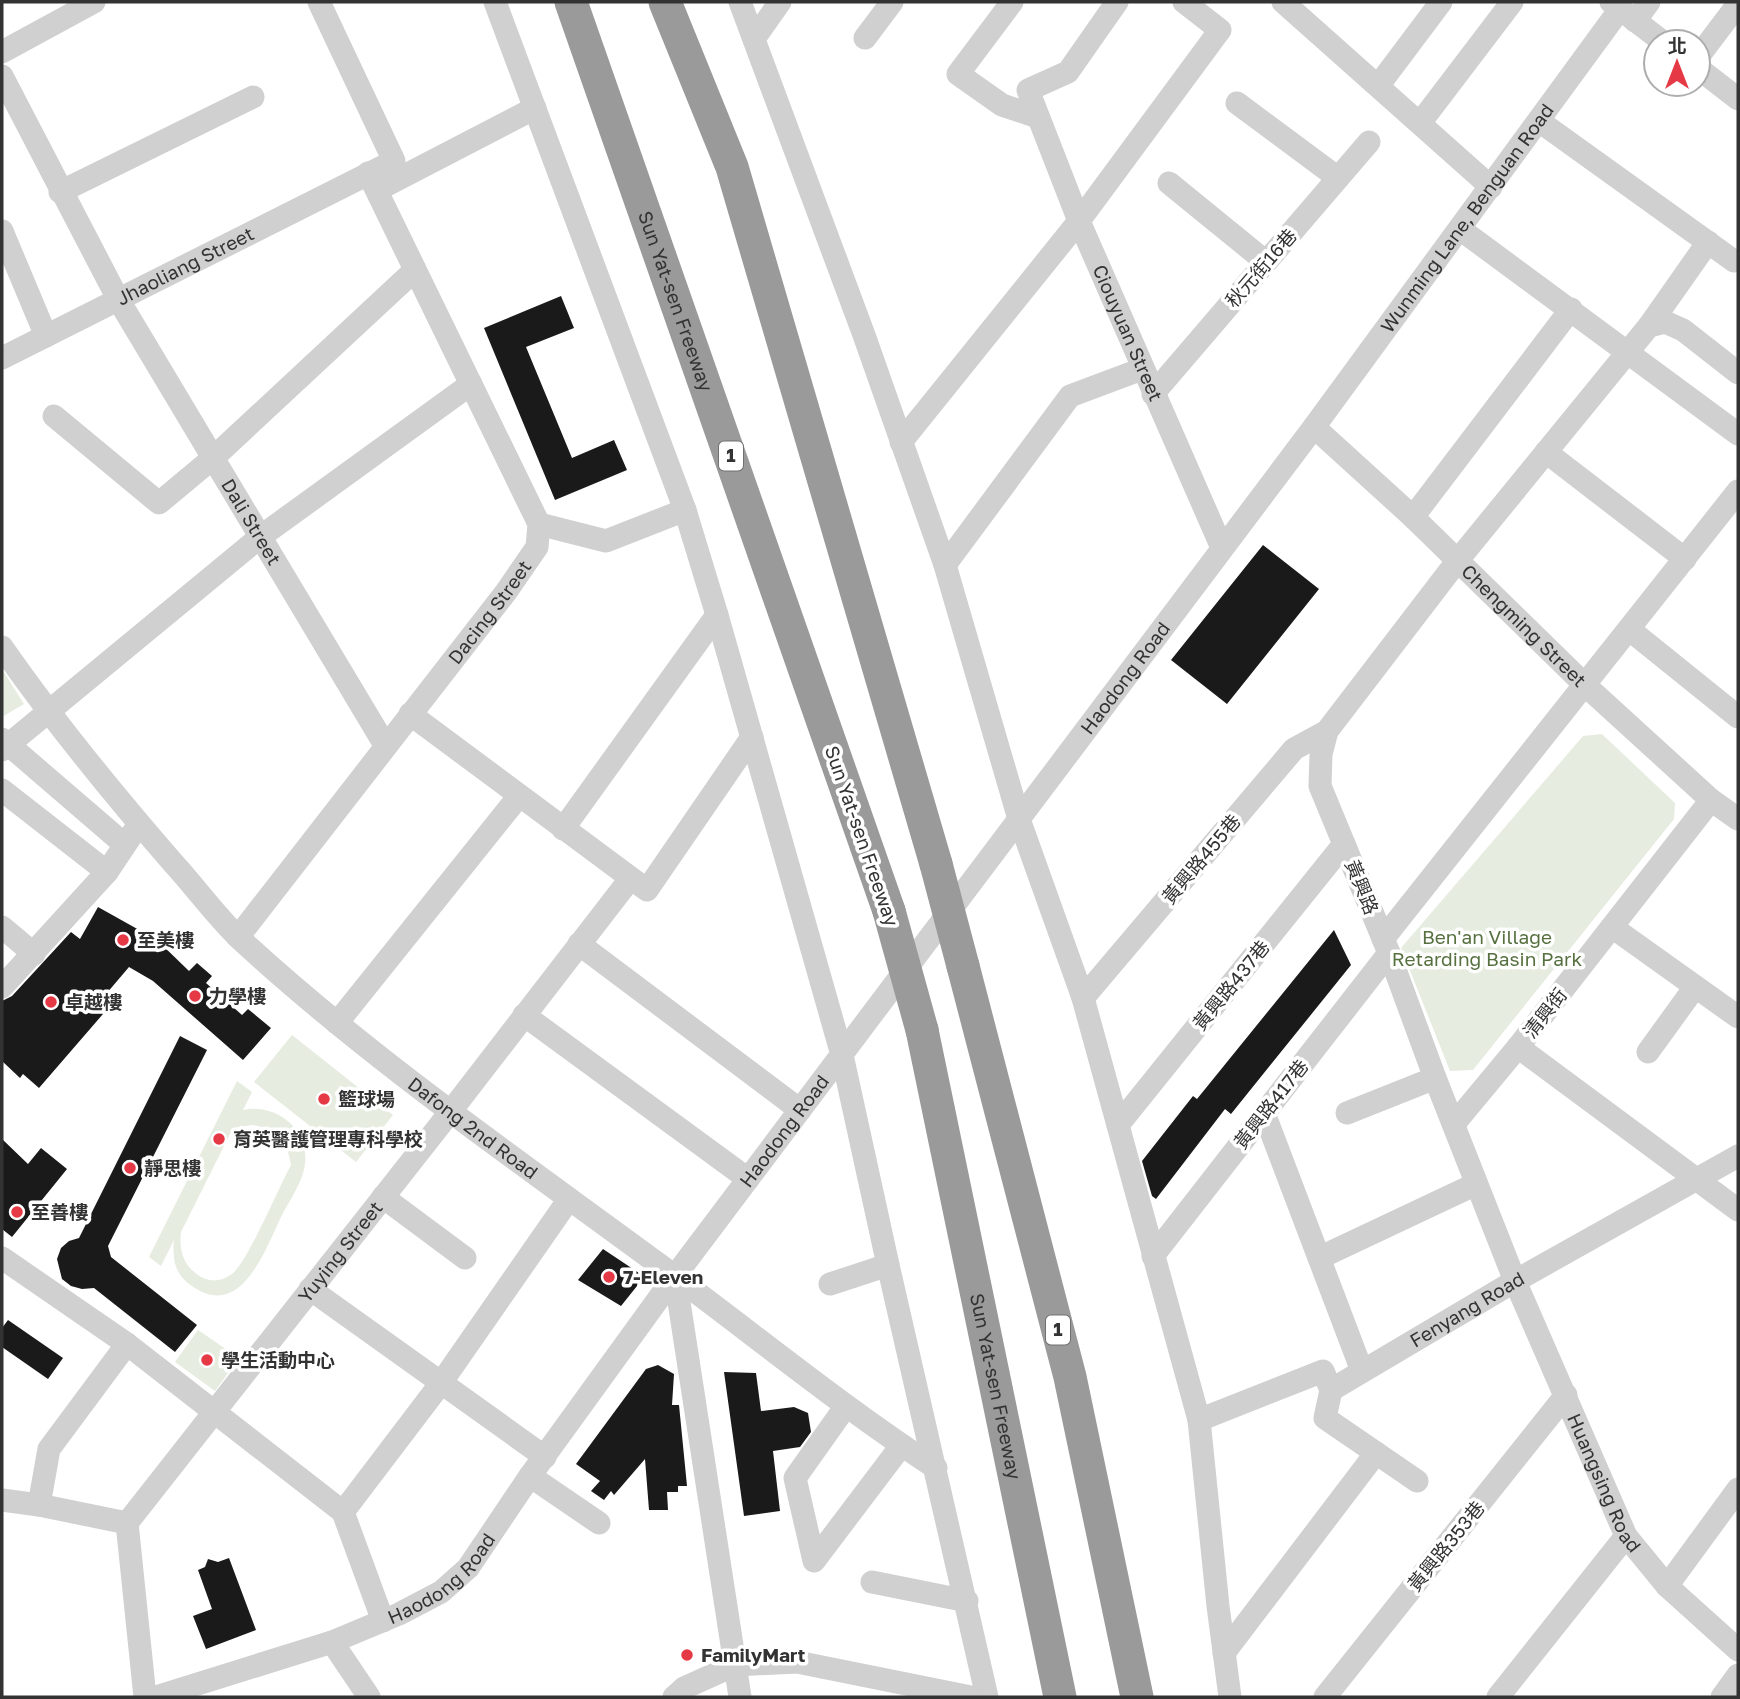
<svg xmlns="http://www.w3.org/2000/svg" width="1740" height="1699" viewBox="0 0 1740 1699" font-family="'Golos Text','Noto Sans TC',sans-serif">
<rect width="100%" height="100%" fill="#fff"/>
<path fill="#e6ecdf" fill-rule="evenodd" d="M2,669L24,704L2,717Z
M1602,734L1675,803L1674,819L1473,1070L1450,1071L1401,948L1583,736Z
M292,1035L393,1115L356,1162L254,1082Z
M237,1081L252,1092L243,1110C276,1103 309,1129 305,1164C303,1182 289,1201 281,1217C265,1250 241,1321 192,1286C175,1275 172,1260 174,1240L161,1266L149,1257ZM252,1125C277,1129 287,1140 291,1165C280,1185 247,1263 232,1274C218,1284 205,1282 193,1271C182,1261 179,1247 181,1232L233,1128Z
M198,1330L239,1358L215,1391L175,1362Z"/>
<path fill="#1a1a1a" d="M561,296L574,328L526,347L572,458L614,440L627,470L555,500L484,328Z
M1263,545L1319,589L1227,704L1171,660Z
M98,907L157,940L189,971L197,963L212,976L206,983L242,1015L248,1009L271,1028L243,1060L153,981L129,967L95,1007L103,1014L39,1088L23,1074L20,1078L2,1061V1001L12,996L71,932L80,939Z
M1334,930L1351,965L1231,1114L1225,1109L1156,1199L1152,1196L1142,1161L1193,1096L1197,1099Z
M180,1036L207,1050L108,1246L111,1257L197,1325L175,1352L94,1288L82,1289L71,1286L62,1279L57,1259L61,1248L69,1241L79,1238Z
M2,1139L28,1164L41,1148L67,1169L12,1237L2,1229Z
M603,1249L639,1273L637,1286L621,1306L578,1280Z
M8,1320L63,1358L48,1379L2,1347V1328Z
M658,1365L674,1374L672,1405H679L687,1486H678V1492H667L668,1510H649L645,1459L614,1495L611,1491L604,1500L591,1491L600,1481L576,1464L646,1369Z
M724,1372L756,1373L761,1411L794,1407L808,1413L811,1432L800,1447L773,1451L780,1511L744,1516Z
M229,1558L256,1630L206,1649L193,1616L212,1609L198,1570L205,1567L208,1559L218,1562Z"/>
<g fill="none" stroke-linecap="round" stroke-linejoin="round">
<g stroke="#d0d0d0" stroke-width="23">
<path d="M495,2L685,510L717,615L842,1055L888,1265L987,1697"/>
<path d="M740,2L864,335L945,565L1019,819L1083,998L1199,1420L1218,1606L1230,1697"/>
<path d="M1012,2L958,74L1002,105L1038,117"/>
<path id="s1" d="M1117,2L1068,72L1028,90L1079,221L1222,548"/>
<path d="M1283,2L1491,187"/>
<path d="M1611,2L1663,42"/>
<path d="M1635,21L1649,2"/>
<path d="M865,38L892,2"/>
<path d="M754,39L780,2"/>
<path d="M2,52L94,2"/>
<path d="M1698,57L1738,4"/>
<path d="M1698,68L1738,99"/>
<path id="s2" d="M2,76L118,299L385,745"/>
<path d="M1378,86L1441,2"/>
<path d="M1237,103L1338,178"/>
<path d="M1539,121L1734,261"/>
<path d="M1420,123L1512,2"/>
<path d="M1169,183L1266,262"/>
<path d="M377,190L535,108"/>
<path d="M60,192L253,97"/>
<path d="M1460,229L1738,434"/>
<path d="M2,231L46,336"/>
<path d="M1649,326L1708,242"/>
<path id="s3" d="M2,358L394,161L319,2"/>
<path id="s4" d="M1738,373L1683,330L1665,322L1649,326L1458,560L1327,731L1321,754L1320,786L1389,953L1435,1078L1515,1281L1626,1536L1667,1586L1738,1650"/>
<path d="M1153,394L1369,142"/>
<path d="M54,416L159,503L213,458L415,270"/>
<path id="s5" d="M1314,427L1413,517L1586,686L1711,800L1738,819"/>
<path d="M901,442L1079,221L1220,30L1184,2"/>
<path d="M1546,452L1685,559"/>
<path d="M1413,517L1571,309"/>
<path d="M539,524L606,541L685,510"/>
<path d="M945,565L1070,396L1142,369"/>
<path d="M1630,630L1738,717"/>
<path id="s6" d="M2,647C55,723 113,794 174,864C196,888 216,916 240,939C369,1058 516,1159 657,1263C750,1331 839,1405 936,1468"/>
<path d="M410,714L647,890L752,737"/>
<path d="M2,739L124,844"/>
<path d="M2,750L260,537L471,384"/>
<path d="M2,790L107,872"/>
<path d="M563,829L717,615"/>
<path d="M2,927L34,954"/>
<path d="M1612,927L1738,1017"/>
<path id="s7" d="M238,937L506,592L537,547L539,524L368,173"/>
<path d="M1383,939L1738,491"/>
<path d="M579,944L800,1110"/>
<path d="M2,987L107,872L139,824"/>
<path d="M1083,998L1294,749L1327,731"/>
<path d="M524,1015L748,1179"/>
<path d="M337,1023L519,796"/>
<path d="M1518,1047L1738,1210"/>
<path d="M1648,1052L1695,987"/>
<path d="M1264,1113L1362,1371"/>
<path d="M1347,1113L1435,1078"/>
<path d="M1454,1124L1518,1047L1711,800"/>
<path d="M1118,1125L1344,844"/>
<path d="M383,1197L465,1258"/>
<path d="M1153,1256L1389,953"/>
<path d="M2,1258L127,1344L343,1512"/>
<path d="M1319,1258L1476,1184"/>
<path d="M675,1276L740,1697"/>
<path d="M830,1284L888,1265"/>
<path d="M310,1289L545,1457"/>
<path id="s8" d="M1331,1390L1515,1281L1738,1156"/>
<path d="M1331,1390L1325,1418L1417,1481"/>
<path d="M846,1406L795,1478L814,1561L901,1446"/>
<path d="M1199,1420L1323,1371L1331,1390"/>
<path d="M530,1476L599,1523"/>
<path id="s9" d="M2,1500L39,1505L127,1523L451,1111L630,879"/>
<path d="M39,1505L49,1449L127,1344"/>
<path d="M343,1512L441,1383L569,1199"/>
<path d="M343,1512L383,1621"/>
<path d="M127,1523L145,1697"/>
<path d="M872,1582L967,1601"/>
<path d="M1667,1586L1738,1489"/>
<path d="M332,1642L369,1697"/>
<path d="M1224,1653L1376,1453"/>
<path id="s10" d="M156,1697L332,1642L399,1614L441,1592L468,1568L530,1476L675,1276L1314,427L1620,9"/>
<path d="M674,1697L684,1688L735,1665L797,1662L971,1697"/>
<path d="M1325,1697L1566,1395"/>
<path d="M1498,1697L1626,1536"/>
<path d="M1722,1697L1738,1675"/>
</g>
<g stroke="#9a9a9a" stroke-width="33">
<path id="s11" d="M571,2L889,911"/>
<path d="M665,2L732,167L936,864"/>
<path d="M963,966L1070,1377L1137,1697"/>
<path id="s12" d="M922,1030L1060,1697"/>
</g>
<path stroke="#9a9a9a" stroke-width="33" d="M936,864L963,966
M889,911L922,1030"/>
</g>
<g fill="#e63946" stroke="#fff" stroke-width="2.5">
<circle cx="123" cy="940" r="7"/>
<circle cx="195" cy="996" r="7"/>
<circle cx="51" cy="1002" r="7"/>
<circle cx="324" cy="1099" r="7"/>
<circle cx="219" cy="1139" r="7"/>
<circle cx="130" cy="1168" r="7"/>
<circle cx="17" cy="1212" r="7"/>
<circle cx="609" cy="1277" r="7"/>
<circle cx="207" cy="1360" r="7"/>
<circle cx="687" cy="1655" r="7"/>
</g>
<g text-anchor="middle" stroke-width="7" stroke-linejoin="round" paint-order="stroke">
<g fill="#fff" stroke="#707070" stroke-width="2">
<rect x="719" y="441.5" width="24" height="29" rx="5"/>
<rect x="1046" y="1315.5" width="24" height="29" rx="5"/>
</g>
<g font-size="18" font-weight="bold" fill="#333">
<text x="731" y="462">1</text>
<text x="1058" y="1336">1</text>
</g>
<g font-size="19" fill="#333" stroke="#fff">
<text dy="7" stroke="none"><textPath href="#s10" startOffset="2020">Wunming Lane, Benguan Road</textPath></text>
<text dy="7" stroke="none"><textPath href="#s3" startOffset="205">Jhaoliang Street</textPath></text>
<text transform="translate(1261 268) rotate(-49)" y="7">秋元街16巷</text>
<text dy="7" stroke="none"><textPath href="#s11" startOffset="317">Sun Yat-sen Freeway</textPath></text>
<text dy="7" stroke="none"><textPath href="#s1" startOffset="392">Ciouyuan Street</textPath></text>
<text dy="7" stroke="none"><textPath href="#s2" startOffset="511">Dali Street</textPath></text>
<text dy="7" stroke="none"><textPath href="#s7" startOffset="411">Dacing Street</textPath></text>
<text dy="7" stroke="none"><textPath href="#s5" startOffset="289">Chengming Street</textPath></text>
<text dy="7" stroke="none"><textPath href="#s10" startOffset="1447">Haodong Road</textPath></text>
<text transform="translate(862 836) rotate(71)" y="7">Sun Yat-sen Freeway</text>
<text transform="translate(1201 859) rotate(-50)" y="7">黃興路455巷</text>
<text transform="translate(1362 887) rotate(68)" y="7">黃興路</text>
<text transform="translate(1231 985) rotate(-51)" y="7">黃興路437巷</text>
<text transform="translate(1545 1013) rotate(-52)" y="7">清興街</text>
<text transform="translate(1271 1104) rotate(-52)" y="7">黃興路417巷</text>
<text dy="7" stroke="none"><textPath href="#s6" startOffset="677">Dafong 2nd Road</textPath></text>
<text dy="7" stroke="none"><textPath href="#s10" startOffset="880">Haodong Road</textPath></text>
<text dy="7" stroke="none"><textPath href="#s9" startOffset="472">Yuying Street</textPath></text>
<text dy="7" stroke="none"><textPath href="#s8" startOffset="158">Fenyang Road</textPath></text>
<text dy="7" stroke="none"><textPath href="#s12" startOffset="364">Sun Yat-sen Freeway</textPath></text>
<text dy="7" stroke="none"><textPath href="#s4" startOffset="1432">Huangsing Road</textPath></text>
<text transform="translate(1446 1546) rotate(-51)" y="7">黃興路353巷</text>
<text dy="7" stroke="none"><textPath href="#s10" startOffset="313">Haodong Road</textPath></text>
</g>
<g font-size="19" fill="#56703f" stroke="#fff">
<text x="1487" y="944">Ben'an Village<tspan x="1487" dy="22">Retarding Basin Park</tspan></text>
</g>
<g font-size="19" font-weight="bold" fill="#333" stroke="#fff" text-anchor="start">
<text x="137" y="947">至美樓</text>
<text x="209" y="1003">力學樓</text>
<text x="65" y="1009">卓越樓</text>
<text x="338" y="1106">籃球場</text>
<text x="233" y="1146">育英醫護管理專科學校</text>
<text x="144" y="1175">靜思樓</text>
<text x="31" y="1219">至善樓</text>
<text x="623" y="1284">7-Eleven</text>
<text x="221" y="1367">學生活動中心</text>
<text x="701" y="1662">FamilyMart</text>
</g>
</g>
<rect width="1740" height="1699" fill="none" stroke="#333333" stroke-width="7"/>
<g transform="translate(1677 63)"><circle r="33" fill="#ffffff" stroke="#adadad" stroke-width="2"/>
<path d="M0-5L12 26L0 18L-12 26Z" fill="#e63946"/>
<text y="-10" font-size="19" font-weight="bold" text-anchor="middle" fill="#333333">北</text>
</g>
</svg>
